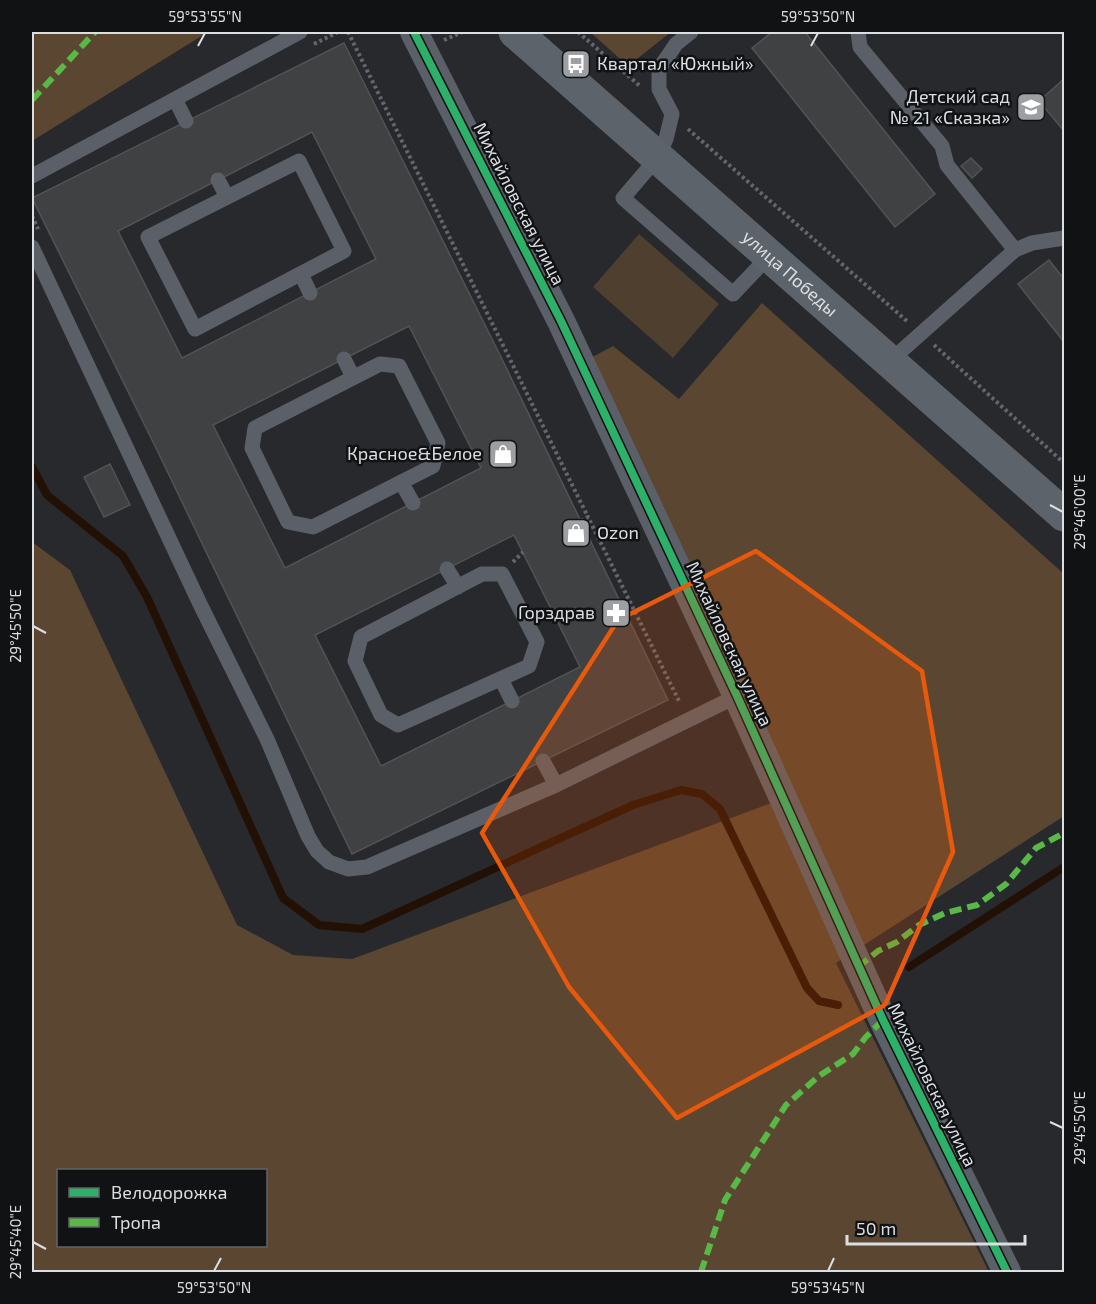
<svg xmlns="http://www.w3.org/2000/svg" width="1096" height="1304" viewBox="0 0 1096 1304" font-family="'Exo 2',sans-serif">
<rect width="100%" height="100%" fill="#27292c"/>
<path fill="#4f3f2f" d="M639,234L719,304L673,358L593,287Z"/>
<path fill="#5a4631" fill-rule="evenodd" d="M32,32H208L32,141Z
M590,32H671L628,66Z
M762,303L1064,574V816L836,963L989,1272H32V542L70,570L237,925L293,955L352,959L793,795L585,361L613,346L679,399ZM58,1170H266V1246H58Z"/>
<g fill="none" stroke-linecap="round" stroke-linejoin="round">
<path stroke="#221004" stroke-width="8" d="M32,467L47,495L123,556L147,597L283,898L319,925L362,929L633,805L681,790L702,794L720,809L807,988L819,1001L838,1005
M909,967L1064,867"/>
</g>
<path fill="#404143" stroke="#515355" stroke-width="1.5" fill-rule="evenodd" d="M772,32H805L935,194L895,227L752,48Z
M344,43L499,353L668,700L352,854L155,446L32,198ZM312,132L376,259L182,358L118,231ZM409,326L481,468L285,568L213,425ZM514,535L580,667L381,766L315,635Z
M1064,79V131L1039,101Z
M971,158L982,169L972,178L961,166Z
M1049,260L1064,279V342L1018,284Z
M110,464L130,505L104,517L84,477Z"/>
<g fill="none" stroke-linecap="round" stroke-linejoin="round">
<path stroke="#63666c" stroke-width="4" stroke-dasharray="3 3" stroke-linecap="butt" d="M348,32L588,517
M578,32L640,86
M444,40L463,32
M314,44L338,32
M688,129L908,322
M32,216L38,229
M934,345L1064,463
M581,521L588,517L680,703
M513,562L523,552"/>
<path stroke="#5b6068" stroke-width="15" d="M691,32L676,44L659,69V89L672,114L666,139L658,157L623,198L733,294L770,255
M858,32L860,47L942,146L947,165L1015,250
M175,99L300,32
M299,161L344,251L195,329L148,237Z
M32,176L175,99L186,121
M218,180L227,197
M32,247L200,604L267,739L308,836L317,851L329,862L348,869L367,867L556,785L737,696
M301,274L310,293
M344,359L353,377
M890,361L1015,250L1032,243L1064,238
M380,364L399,366L438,443L433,466L313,527L288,522L252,448L255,428Z
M401,482L413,503
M447,569L458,587
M482,574H502L537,642L529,666L398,725L381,715L355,661L361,637Z
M501,679L512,701
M543,761L556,785"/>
<path stroke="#5b6068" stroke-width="28" d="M414,32L561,321L737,696L883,1020L1007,1272"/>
<path stroke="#5d636b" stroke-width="33" id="s1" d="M515,32L1064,515"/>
<path stroke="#58b947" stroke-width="6" stroke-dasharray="12 6" stroke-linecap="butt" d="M32,100L95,32
M858,967L878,951L897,942L919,925L945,913L977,905L1006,884L1036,848L1064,833
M701,1272L725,1200L786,1105L819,1076L853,1054L865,1038L883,1020"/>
<g stroke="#101214" stroke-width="11">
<path id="cycleway" d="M414,32L561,321L737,696L883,1020L1007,1272"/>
</g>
<use href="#cycleway" stroke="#2db169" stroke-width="8"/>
</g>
<path fill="#e8590c" fill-opacity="0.2" stroke="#e8590c" stroke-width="4.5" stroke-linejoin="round" d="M756,551L922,671L953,852L885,1005L677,1118L569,987L482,833L618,620Z"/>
<path fill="none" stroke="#dcdfe2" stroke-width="2" d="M198,46L205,33M811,46L818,33M1050,505L1063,512M33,626L46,633M1050,1122L1063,1128M33,1242L46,1249M214,1271L221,1258M828,1271L834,1258"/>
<defs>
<g id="bus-square" transform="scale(1.5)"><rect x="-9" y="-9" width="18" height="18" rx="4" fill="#9d9fa2" stroke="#101214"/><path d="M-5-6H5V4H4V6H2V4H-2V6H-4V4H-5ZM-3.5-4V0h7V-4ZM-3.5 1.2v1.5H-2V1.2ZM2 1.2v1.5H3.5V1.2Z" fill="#fff"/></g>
<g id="school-square" transform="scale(1.5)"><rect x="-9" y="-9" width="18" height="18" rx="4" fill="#9d9fa2" stroke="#101214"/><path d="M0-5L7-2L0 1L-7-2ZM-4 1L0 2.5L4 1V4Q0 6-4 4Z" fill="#fff"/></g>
<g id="shop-square" transform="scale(1.5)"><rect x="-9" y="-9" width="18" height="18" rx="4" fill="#9d9fa2" stroke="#101214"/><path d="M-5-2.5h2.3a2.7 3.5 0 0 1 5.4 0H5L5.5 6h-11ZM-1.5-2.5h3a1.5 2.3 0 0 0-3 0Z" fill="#fff"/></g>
<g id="pharmacy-square" transform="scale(1.5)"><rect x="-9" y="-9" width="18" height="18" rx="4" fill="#9d9fa2" stroke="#101214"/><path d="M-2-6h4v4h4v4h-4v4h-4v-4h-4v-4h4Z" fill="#fff"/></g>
</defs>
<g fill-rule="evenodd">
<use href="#bus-square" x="576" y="64"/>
<use href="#school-square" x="1031" y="107"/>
<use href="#shop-square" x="503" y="454"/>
<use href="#shop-square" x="576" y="533"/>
<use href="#pharmacy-square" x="616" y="613"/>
</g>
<g text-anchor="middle" stroke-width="5" stroke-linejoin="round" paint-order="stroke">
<g font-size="18" fill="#dcdfe2" stroke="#101214" text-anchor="end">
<text x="597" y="70" text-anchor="start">Квартал «Южный»</text>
<text x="1010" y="103">Детский сад<tspan x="1010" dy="21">№ 21 «Сказка»</tspan></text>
<text x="482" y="460">Красное&amp;Белое</text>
<text x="597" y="539" text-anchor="start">Ozon</text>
<text x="595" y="619">Горздрав</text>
</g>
<g font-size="18" fill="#dcdfe2" stroke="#101214">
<text transform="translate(519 204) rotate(63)" y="6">Михайловская улица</text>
<text dy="6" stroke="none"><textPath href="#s1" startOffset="366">улица Победы</textPath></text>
<text transform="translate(729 644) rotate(65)" y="6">Михайловская улица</text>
<text transform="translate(932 1085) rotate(64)" y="6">Михайловская улица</text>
</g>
</g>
<rect width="1096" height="1304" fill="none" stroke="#101214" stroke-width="66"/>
<rect x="57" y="1169" width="210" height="78" fill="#101214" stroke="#626466" stroke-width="1.5"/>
<rect x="69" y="1188" width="30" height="9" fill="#2db169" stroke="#626466" stroke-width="1.5"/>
<text x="111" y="1199" font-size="18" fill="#dcdfe2">Велодорожка</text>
<rect x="69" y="1218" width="30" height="9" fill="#58b947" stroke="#626466" stroke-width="1.5"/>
<text x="111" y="1229" font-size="18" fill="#dcdfe2">Тропа</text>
<path d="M847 1235v9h178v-9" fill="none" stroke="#dcdfe2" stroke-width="3"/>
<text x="856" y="1235" font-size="18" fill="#dcdfe2" stroke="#101214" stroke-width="4.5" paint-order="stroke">50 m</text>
<rect x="33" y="33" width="1030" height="1238" fill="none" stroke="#dcdfe2" stroke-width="2"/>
<g font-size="15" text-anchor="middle" fill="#dcdfe2">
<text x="205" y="22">59°53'55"N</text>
<text x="818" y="22">59°53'50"N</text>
<text transform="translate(1080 512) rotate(-90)" y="5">29°46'00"E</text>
<text transform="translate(16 626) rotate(-90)" y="5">29°45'50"E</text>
<text transform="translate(1080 1128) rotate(-90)" y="5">29°45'50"E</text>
<text transform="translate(16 1242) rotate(-90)" y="5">29°45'40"E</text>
<text x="214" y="1293">59°53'50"N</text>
<text x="828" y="1293">59°53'45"N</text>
</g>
</svg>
